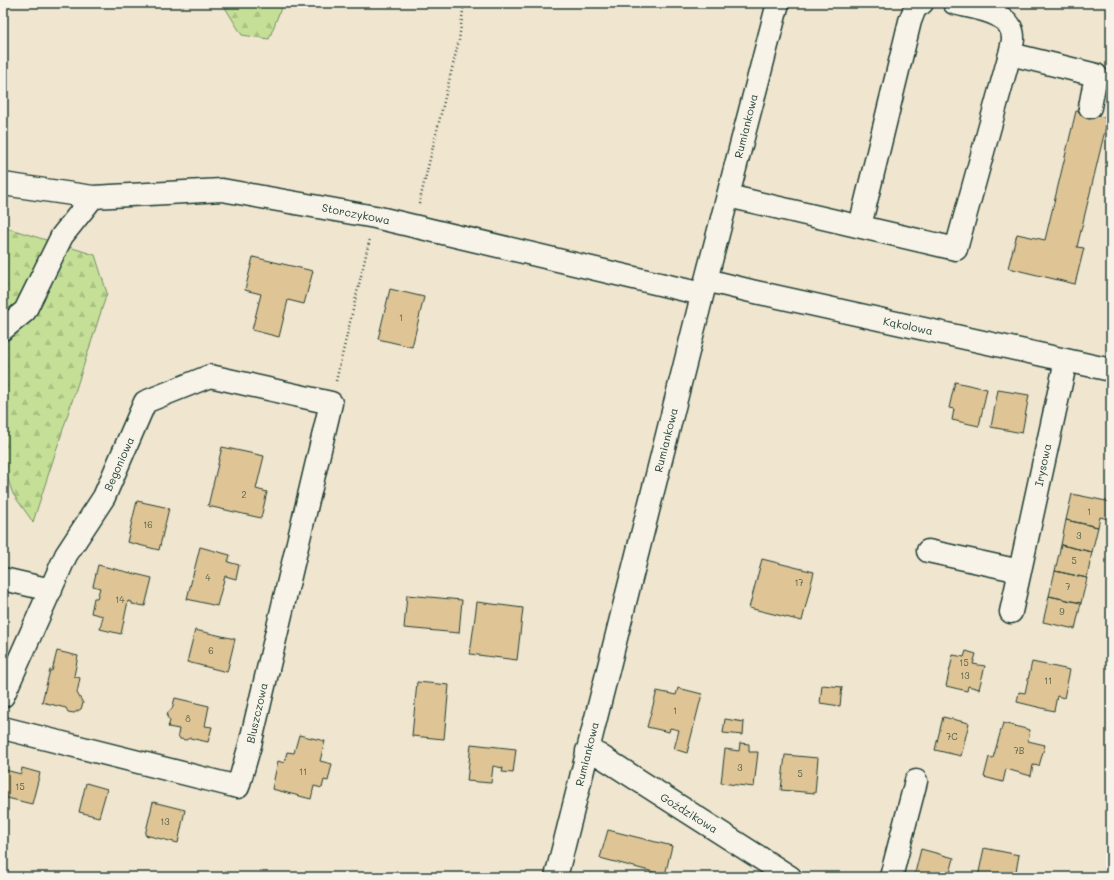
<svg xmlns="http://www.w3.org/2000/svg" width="1114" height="880" viewBox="0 0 1114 880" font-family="Mali,sans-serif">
<defs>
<pattern id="forest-firs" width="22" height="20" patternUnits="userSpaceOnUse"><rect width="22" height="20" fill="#c5e096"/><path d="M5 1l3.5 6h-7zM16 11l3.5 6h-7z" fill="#a9c182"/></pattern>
</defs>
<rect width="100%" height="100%" fill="#f0e5cf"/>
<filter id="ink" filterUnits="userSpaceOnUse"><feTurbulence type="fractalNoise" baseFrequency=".025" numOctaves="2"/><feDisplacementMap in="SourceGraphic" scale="8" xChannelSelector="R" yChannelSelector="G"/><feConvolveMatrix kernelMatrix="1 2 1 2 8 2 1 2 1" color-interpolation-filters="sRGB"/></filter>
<g filter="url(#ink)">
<path fill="url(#forest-firs)" stroke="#728e65" d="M226,3H283L269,39L242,35L226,9Z
M7,228L95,255L107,293L33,522L13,494L3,465V238Z"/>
<path fill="#dfc595" stroke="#1f3d34" d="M1076,111L1108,118L1077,247L1084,248L1075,284L1008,268L1017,234L1045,240Z
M253,257L313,271L304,304L288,300L279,337L252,330L261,294L245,290Z
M390,289L424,297L412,347L378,339Z
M955,382L987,389L979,426L952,420L954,409L949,408Z
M998,390L1029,395L1022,433L991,427Z
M222,447L264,456L256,489L267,492L261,518L208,506Z
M1072,494L1111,502L1108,519L1100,517L1098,527L1066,520Z
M137,501L169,508L159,550L127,542Z
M1066,520L1098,527L1092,552L1061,545Z
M1061,545L1092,552L1087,578L1055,571Z
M200,547L230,555L228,562L239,565L236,579L225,576L217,606L187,599Z
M762,559L814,572L802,621L749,608Z
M98,565L152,578L145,606L132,604V602L128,601L121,634L100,629L103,616L91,613L94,598H97L100,588L93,586Z
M1055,571L1087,578L1081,603L1049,596Z
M407,595L462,600L459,633L404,628Z
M1049,596L1081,603L1075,629L1043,622Z
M477,602L523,608L517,660L470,654Z
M195,630L235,639L227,672L187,662Z
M57,651L78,656L74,676L80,678L77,693L83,703L81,709L74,713L68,712L66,708L42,702L50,670L52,671Z
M966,651L976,654L973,664L985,666L979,689L968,686L967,691L946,686L953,655L964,657Z
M1032,662L1070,670L1064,698L1057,696L1054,711L1017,702L1019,692L1025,693Z
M417,682L449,685L444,739L412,736Z
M822,685L842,687L840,706L820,703Z
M678,688L702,694L687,753L674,749L679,730L670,728L669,732L647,727L657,691L676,695Z
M175,698L209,706L205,726L212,727L208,742L190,738L186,740L180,739L178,735L179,729L168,727L170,721L167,717L168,712L172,709Z
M943,717L969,723L961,756L935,750Z
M725,719L744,722L743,735L723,733Z
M1003,723L1030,730L1028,741L1045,745L1039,766L1033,765L1031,776L1006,769L1003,782L984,777L989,757L993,758Z
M299,735L325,741L320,761L332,764L328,781L324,780L322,788L314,786L311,799L272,789L278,761L284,763L287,752L294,753Z
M740,743L749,744V752H758L754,787L721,783L725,749L739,751Z
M471,744L516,749L513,773L502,772L503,768L493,766L491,783L467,781Z
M785,755L818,758L815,793L781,790Z
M22,768L40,773L32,804L3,797V777L5,770L21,774Z
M86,783L107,789L99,817L79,812Z
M153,802L185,810L178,843L145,835Z
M608,830L672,846L665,875L600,858Z
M984,848L1019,855L1015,877H978Z
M921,849L954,858L949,877H914Z"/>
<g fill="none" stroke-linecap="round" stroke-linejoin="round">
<g stroke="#1f3d34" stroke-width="25">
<path id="minor" d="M1010,54L1096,75L1090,107
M3,184L93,197L222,190L375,217L702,294
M728,196L956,249L1010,54C1011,49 1013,43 1013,38C1013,11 973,8 954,3
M860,226L910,21L915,8L922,3
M706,280L751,291L1111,370
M3,329L25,311L62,236L93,197
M928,551L1020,571
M3,579L51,590
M1011,612L1066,360
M3,696L66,555L104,497L145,402L210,376L331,403L250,745L238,787L3,728
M587,751L599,755L790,877
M556,877L706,280L778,3
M891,877L916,781"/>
</g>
<path stroke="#1f3d34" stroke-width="2.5" stroke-dasharray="1 3" stroke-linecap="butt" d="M419,204L459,40L464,3
M336,381L370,238"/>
<use href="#minor" stroke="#f7f3e8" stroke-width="22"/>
</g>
</g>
<g text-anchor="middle" stroke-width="3" stroke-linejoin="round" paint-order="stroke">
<g font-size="9" fill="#4f5f4c">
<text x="401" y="321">1</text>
<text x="244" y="498">2</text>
<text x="1089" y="515">1</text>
<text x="148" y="528">16</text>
<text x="1079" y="539">3</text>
<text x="1074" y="564">5</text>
<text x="208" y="581">4</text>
<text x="799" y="586">17</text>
<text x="1068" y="590">7</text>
<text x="120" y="603">14</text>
<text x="1062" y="615">9</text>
<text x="211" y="654">6</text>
<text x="964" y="666">15</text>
<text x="965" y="679">13</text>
<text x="1048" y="684">11</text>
<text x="675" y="714">1</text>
<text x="188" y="722">8</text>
<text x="952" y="740">7C</text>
<text x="1019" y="754">7B</text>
<text x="740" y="771">3</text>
<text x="303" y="775">11</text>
<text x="800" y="777">5</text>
<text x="20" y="790">15</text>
<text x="165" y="825">13</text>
</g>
<g font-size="11" fill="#1f3d34" stroke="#f7f3e8">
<text transform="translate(746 126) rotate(-76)" y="4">Rumiankowa</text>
<text transform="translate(356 214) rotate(11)" y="4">Storczykowa</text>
<text transform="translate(908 326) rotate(12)" y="4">Kąkolowa</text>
<text transform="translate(666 440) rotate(-76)" y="4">Rumiankowa</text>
<text transform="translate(119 464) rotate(-66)" y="4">Begoniowa</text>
<text transform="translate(1043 465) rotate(-78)" y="4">Irysowa</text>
<text transform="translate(257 713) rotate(-77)" y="4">Bluszczowa</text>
<text transform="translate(587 754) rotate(-76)" y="4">Rumiankowa</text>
<text transform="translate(689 813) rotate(32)" y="4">Goździkowa</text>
</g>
</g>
<rect width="1114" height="880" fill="none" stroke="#f7f3e8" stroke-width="16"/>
<rect x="8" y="8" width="1098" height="864" fill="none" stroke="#1f3d34" stroke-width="1.5" filter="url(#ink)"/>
</svg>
